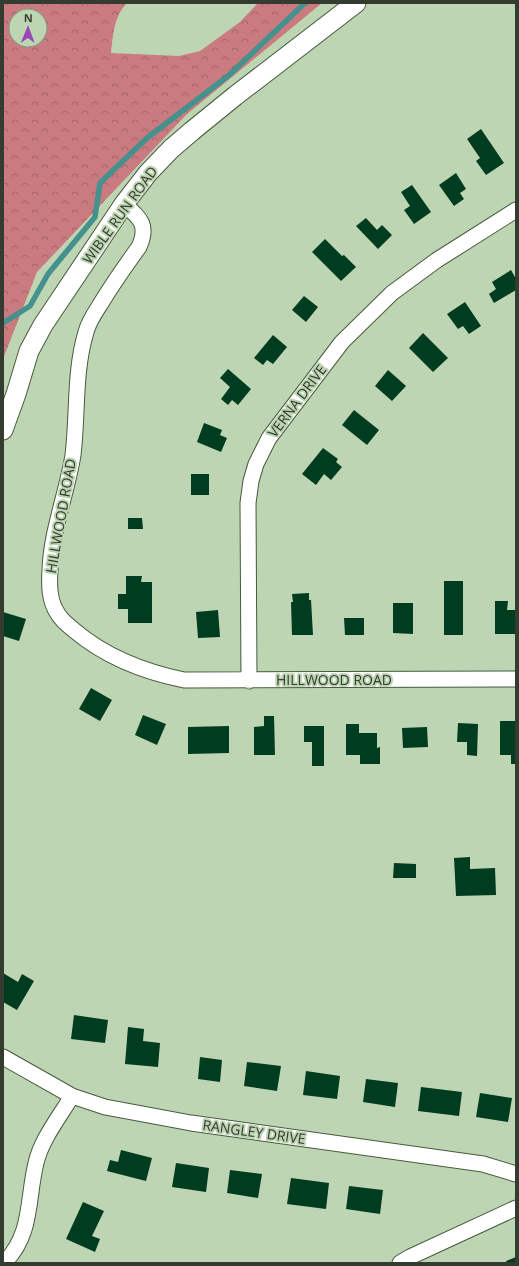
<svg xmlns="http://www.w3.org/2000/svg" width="519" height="1266" viewBox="0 0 519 1266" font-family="'Open Sans',sans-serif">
<defs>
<pattern id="forest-crowns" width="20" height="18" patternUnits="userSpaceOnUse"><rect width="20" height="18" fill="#c97b80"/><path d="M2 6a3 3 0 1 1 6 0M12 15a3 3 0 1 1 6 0" fill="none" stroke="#a46669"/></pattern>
</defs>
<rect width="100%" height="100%" fill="#bed5b3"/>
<path fill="url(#forest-crowns)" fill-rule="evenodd" d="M3,3H127C114,16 113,35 111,53L179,56L200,51L240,22L258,3H322L187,114L37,272L3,359ZM16,16H40V40H16Z"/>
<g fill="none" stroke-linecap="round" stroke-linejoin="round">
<path stroke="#44918e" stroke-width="5.5" d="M3,323L30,306L48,274L95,217L100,183L147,138L228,76L305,3"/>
</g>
<path fill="#003c1f" d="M481,129L504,163L486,175L476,161L480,158L467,139Z
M456,173L466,189L460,193L464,199L454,206L439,185Z
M412,185L431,212L414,224L404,210L410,206L401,192Z
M366,218L377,230L382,225L392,235L378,249L356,226Z
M325,239L342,256L344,255L356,267L341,281L312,252Z
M511,270L516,279V290L494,303L489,294L496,289L492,282Z
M304,296L318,307L306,322L292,310Z
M465,302L481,326L469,334L463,326L458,329L447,314Z
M423,333L448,358L433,372L409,348Z
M273,335L287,347L273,364L267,360L263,365L254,358Z
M228,369L251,389L238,405L232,400L228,405L221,399L230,387L220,378Z
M388,370L406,386L392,401L375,386Z
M354,410L379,430L367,445L342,425Z
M204,423L222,430L220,435L227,438L221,452L197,442Z
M323,448L338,459L336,462L342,467L331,480L324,474L316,485L302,474Z
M191,474H209V495H191Z
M128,518H142L143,529H128Z
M126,576H142L141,582H152V623H128V609H118V594H126Z
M444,581H463V635H444Z
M309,593V600H311L313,635H292L291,602H293L292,594Z
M495,601H508L507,610H516V634H495Z
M393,603H413V634L393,633Z
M218,610L220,637L198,638L196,612Z
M3,612L26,619L19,641L3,636Z
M344,618H364V635H345Z
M91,688L112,700L100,721L79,709Z
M143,715L166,724L157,745L135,735Z
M264,716H274L275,755H254V727L264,726Z
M500,721H516V764H511V755H500Z
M458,723L478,724L477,756L467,755V742H457Z
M346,724H359V733H377V748L380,747V764H360V755H346Z
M229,726V753L188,754V727Z
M304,726H324V766H312V742H304Z
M427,727L428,747L403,748L402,728Z
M470,857V869L495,868L496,895L456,896L454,858Z
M394,863L416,864V878H393Z
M3,973L18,982L22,974L34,981L17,1010L3,1002Z
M74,1015L108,1020L105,1043L71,1039Z
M128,1027L144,1029L143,1041L160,1043L158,1067L125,1064Z
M200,1057L222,1060L220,1082L198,1079Z
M247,1062L281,1066L277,1091L244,1086Z
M306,1071L340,1076L337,1099L303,1095Z
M366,1079L398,1083L395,1107L363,1102Z
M421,1087L462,1092L459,1116L418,1111Z
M480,1093L512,1098L508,1122L476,1117Z
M121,1150L152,1158L146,1181L107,1171L110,1160L118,1162Z
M176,1163L209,1168L206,1192L172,1187Z
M230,1170L262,1174L258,1198L227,1193Z
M291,1178L329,1183L326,1209L287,1204Z
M349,1186L383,1190L380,1214L346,1209Z
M83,1202L104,1211L92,1236L100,1239L95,1252L66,1239Z
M516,1257V1263H507L506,1261Z"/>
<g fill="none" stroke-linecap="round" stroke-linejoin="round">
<g stroke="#475b3e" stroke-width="17">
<path id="minor" d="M124,204C140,218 149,225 139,247C126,265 114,282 103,300C97,310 89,320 86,332C74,372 78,413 73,455C67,493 51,532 50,570C49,585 49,601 58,614C62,621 69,626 75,631C106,657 145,672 184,680L516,679
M249,681L248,503L251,481L256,464L269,438L342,342L392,293L437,260L516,210
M3,1057L72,1096L105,1107L191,1123L483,1164L516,1174
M4,1263C33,1234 27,1199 36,1163C41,1140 60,1116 72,1096
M400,1263L410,1257L516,1208"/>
</g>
<g stroke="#475b3e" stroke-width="21">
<path id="tertiary" d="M3,430L16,394L29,351L43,325L124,204L148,173L171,149L192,131L235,96L356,3"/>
</g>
<use href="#minor" stroke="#fff" stroke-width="15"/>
<use href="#tertiary" stroke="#fff" stroke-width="19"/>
</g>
<g text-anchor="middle" stroke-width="4" stroke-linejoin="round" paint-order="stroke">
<g font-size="14" fill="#333c2f" stroke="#bed5b3">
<text transform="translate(120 215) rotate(-54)" y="5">WIBLE RUN ROAD</text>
<text transform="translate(297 401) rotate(-53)" y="5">VERNA DRIVE</text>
<text transform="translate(61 516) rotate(-80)" y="5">HILLWOOD ROAD</text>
<text x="334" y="685">HILLWOOD ROAD</text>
<text transform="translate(254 1132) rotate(8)" y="5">RANGLEY DRIVE</text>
</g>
</g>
<rect width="519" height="1266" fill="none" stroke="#333c2f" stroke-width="8"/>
<g transform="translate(28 28) rotate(1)"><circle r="19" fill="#bed5b3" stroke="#86987e"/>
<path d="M0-3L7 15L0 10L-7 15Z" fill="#9a48b8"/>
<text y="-6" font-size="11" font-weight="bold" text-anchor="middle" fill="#333c2f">N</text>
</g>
</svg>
